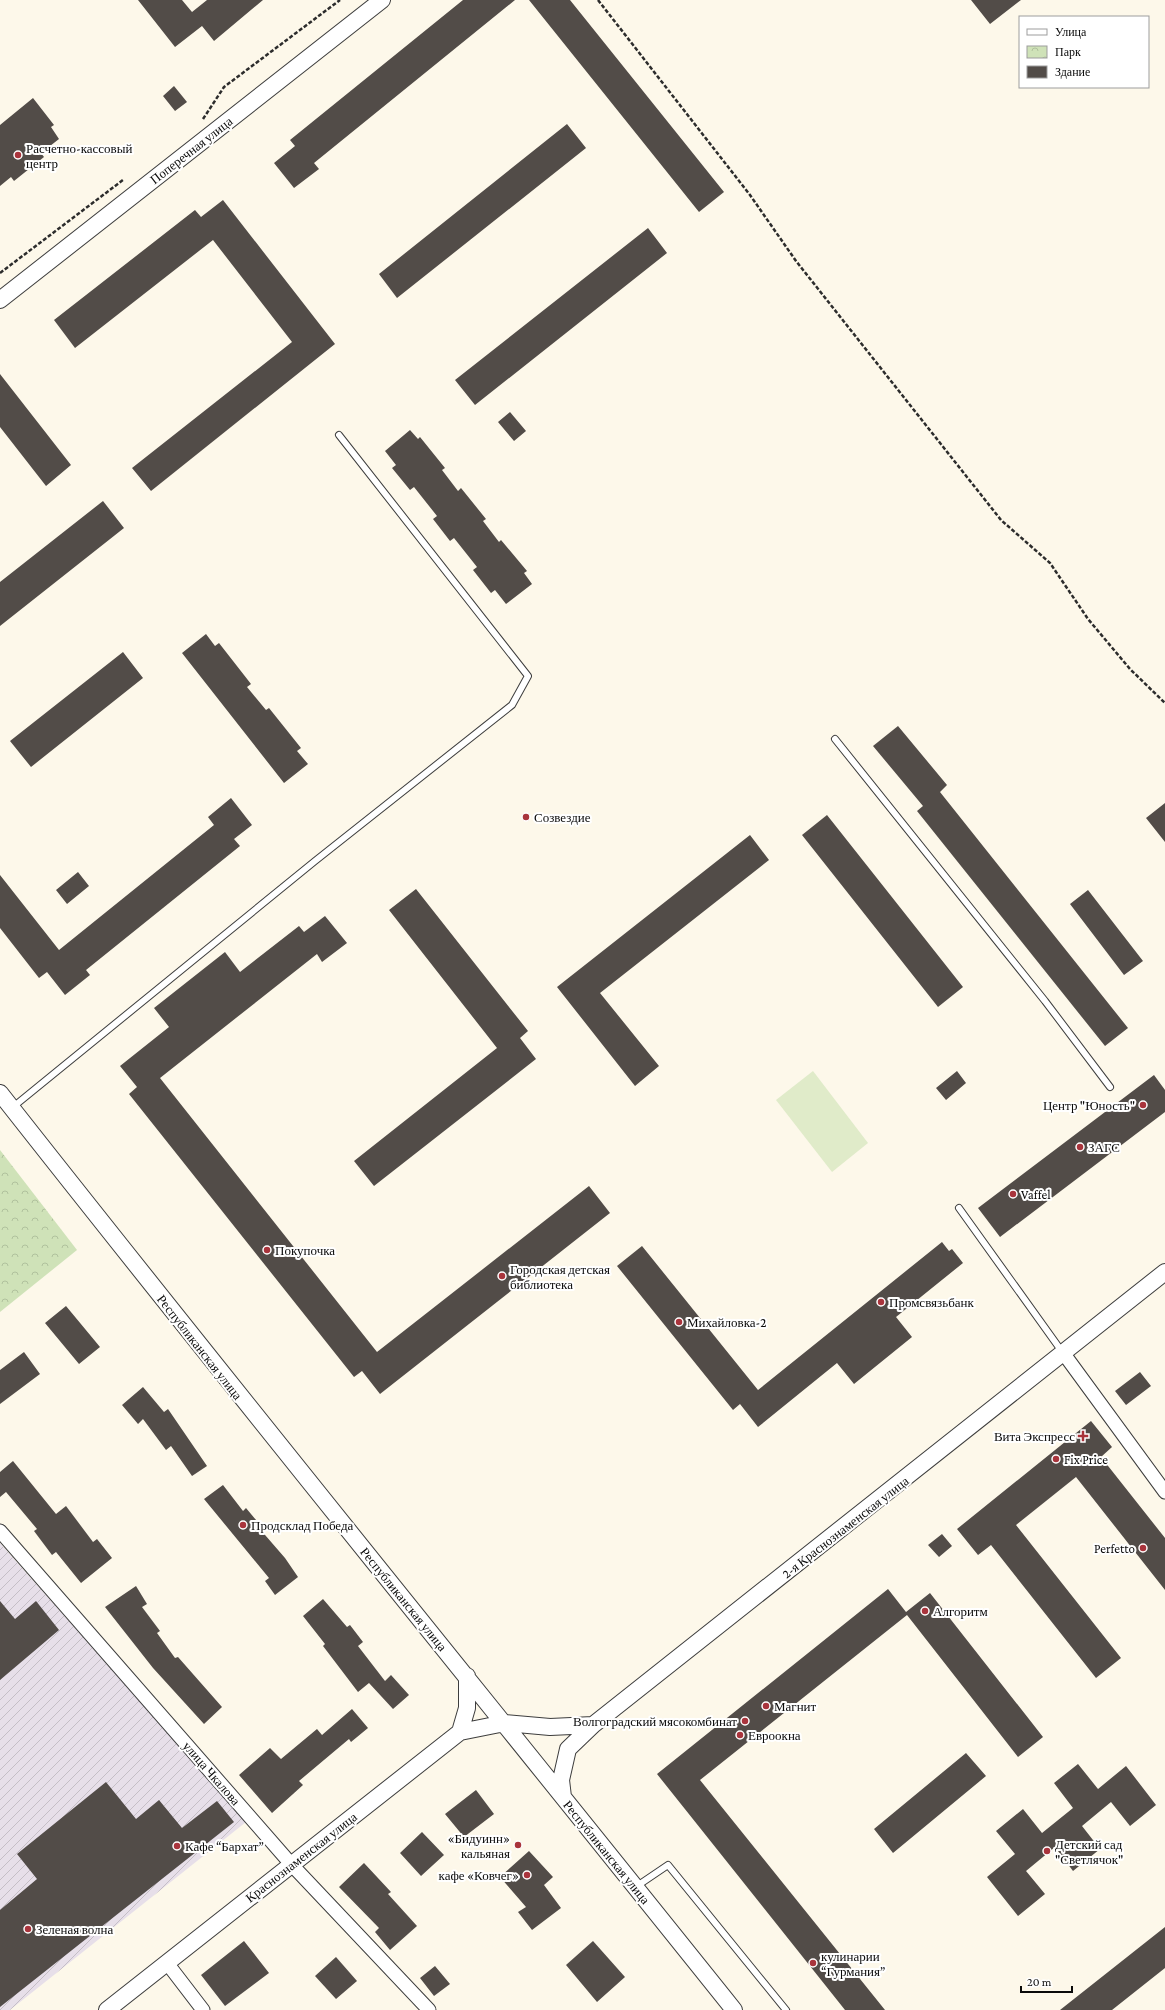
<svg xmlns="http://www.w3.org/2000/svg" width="1165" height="2010" viewBox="0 0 1165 2010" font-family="'Crimson Pro',serif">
<defs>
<pattern id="industrial-furrows" width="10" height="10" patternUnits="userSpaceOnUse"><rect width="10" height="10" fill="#e7dfe9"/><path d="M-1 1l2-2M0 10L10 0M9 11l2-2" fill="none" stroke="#c5bec6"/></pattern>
<pattern id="park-crowns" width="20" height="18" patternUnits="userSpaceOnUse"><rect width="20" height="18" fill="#cfe2b8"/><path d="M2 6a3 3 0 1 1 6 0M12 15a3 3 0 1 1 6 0" fill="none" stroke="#b0c19d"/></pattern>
</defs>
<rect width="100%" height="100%" fill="#fdf8ea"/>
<path fill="url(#industrial-furrows)" d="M0,1543L246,1822L10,2010H0Z"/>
<path fill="url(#park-crowns)" d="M0,1150L77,1250L0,1312Z"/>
<path fill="#e0ebc9" d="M813,1071L868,1143L832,1172L776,1100Z"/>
<path fill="#524c48" d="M138,0H182L192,12L207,0H263L214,41L202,26L175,47Z
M463,0H515L314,163L319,169L294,188L274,163L295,146L290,140Z
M529,0H570L724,192L699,212Z
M971,0H1021L990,24Z
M174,86L187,102L175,111L163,96Z
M33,98L54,125L51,127L59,139L41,153L44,157L14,181L11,177L0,186V125Z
M567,124L586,148L397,298L379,274Z
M223,200L335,344L151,491L132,468L292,342L213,240L75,348L54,320L195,210L201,217Z
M648,228L667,253L475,405L455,380Z
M0,374L71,465L46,486L0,427Z
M510,412L526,431L514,441L498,422Z
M410,430L418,439L420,437L445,468L442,470L458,491L461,488L486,519L483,521L499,542L501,540L527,571L524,573L532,584L506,604L495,590L491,593L473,570L477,567L454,538L450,541L433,519L437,516L414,487L410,490L392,468L396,465L385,451Z
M103,501L124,528L0,626V582Z
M206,634L215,646L219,643L251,684L247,687L266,710L269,708L301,748L297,751L308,764L284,783L182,653Z
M123,652L143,678L31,767L10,741Z
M898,726L947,785L940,792L1128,1028L1105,1046L917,811L923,806L873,746Z
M231,798L252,825L234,839L240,846L86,970L90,975L65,995L47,972L39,978L0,928V875L59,950L214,825L208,817Z
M1165,803V842L1146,818Z
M827,815L963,987L938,1007L802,835Z
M750,835L769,860L600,993L659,1066L635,1086L557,987Z
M78,872L89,886L67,904L56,890Z
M416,889L528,1031L520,1038L536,1059L374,1186L354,1161L497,1048L389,910Z
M1088,890L1143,961L1124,975L1070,904Z
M325,916L347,943L322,962L317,954L160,1078L377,1352L589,1186L610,1213L380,1394L362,1371L354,1377L129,1094L137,1087L120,1066L169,1027L154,1008L225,952L240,972L299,926L304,932Z
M957,1071L966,1083L946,1100L936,1088Z
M1154,1075L1165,1090V1112L1000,1237L978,1208Z
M942,1242L949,1251L952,1249L963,1263L896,1317L912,1337L854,1384L837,1363L758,1427L740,1404L733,1410L617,1266L642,1246L758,1390Z
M66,1306L100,1347L79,1364L45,1323Z
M24,1352L40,1374L0,1404V1370Z
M1140,1372L1151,1386L1126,1405L1115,1391Z
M143,1387L164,1412L168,1409L207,1466L192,1476L171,1446L166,1450L143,1419L138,1424L122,1405Z
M1091,1421L1112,1447L1101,1457L1165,1538V1590L1076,1477L1016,1525L1121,1658L1096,1678L991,1545L978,1555L957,1529Z
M13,1461L56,1514L66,1506L93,1542L97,1539L112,1558L81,1583L56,1552L52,1555L34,1531L37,1529L6,1492L0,1497V1472Z
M223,1485L243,1511L246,1508L261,1526L259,1528L285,1558L298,1577L275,1595L265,1581L269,1578L204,1499Z
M942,1534L952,1546L939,1557L928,1545Z
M136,1586L147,1604L142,1607L160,1631L157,1633L175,1658L178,1657L222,1707L204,1724L153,1668L105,1607Z
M888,1589L906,1612L930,1593L1043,1737L1018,1757L907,1615L700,1780L885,2010H845L657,1774Z
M323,1599L347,1627L350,1625L363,1642L358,1646L385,1681L391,1675L409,1695L393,1709L369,1683L358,1692L323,1646L325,1644L303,1616Z
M0,1601L15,1619L36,1601L59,1630L0,1680Z
M352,1709L368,1728L351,1742L349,1739L299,1781L303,1785L272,1813L239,1775L270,1748L281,1759L317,1729L322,1735Z
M966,1753L986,1776L893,1853L874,1829Z
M1078,1764L1098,1789L1126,1766L1156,1805L1130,1826L1111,1802L1082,1826L1100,1849L1073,1871L1055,1847L1026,1871L1045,1894L1018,1916L987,1877L1015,1854L996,1831L1023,1809L1042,1833L1073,1808L1054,1783Z
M106,1782L136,1819L159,1800L182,1828L217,1801L234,1822L0,2007V1910L37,1879L17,1854Z
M476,1790L494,1814L464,1837L445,1814Z
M422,1832L444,1855L421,1876L400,1853Z
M529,1851L553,1877L544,1885L561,1908L532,1930L518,1912L526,1907L500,1877Z
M364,1863L391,1892L388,1894L417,1926L390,1950L375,1932L379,1928L339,1887Z
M1165,1927V1968L1112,2010H1060Z
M244,1941L269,1973L225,2006L201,1975Z
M593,1941L625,1977L597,2002L566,1965Z
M336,1957L357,1981L336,1999L315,1976Z
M435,1966L450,1984L434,1996L420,1978Z"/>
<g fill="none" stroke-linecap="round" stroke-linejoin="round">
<g stroke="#3d3d3d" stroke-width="8">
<path id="service" d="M835,739L1045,1001L1110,1087
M13,1107L315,861L512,705L528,676L339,435
M959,1208L1063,1353
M637,1886L668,1865L786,2010"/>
</g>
<g stroke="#3d3d3d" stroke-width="15">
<path id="minor" d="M1064,1354L1165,1492
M0,1531L291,1864L429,2010
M167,1963L203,2010"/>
</g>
<g stroke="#3d3d3d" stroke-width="18">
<path id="tertiary" d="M0,300L382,0
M0,1093C242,1401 489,1704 734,2010
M460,1732L467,1708V1676
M563,1797L561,1780L568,1749L593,1725
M107,2010L460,1732L505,1723L550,1727L593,1725L1165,1272"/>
</g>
<path stroke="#2c2c2c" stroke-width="2.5" stroke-dasharray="4 2" stroke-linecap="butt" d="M598,0L750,195L796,261L1001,520L1050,563L1088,619L1130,669L1165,703
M203,119L224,87L340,0
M0,273L123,180"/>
<use href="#service" stroke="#fff" stroke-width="6"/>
<use href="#minor" stroke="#fff" stroke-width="13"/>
<use href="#tertiary" stroke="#fff" stroke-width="16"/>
</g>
<g fill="#a9343c" stroke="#fff" stroke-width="1.5">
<circle cx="18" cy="155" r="4"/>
<circle cx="526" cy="817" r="4"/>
<circle cx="1143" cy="1105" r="4"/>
<circle cx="1080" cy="1147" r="4"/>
<circle cx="1013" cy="1194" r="4"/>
<circle cx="267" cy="1250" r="4"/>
<circle cx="502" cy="1276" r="4"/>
<circle cx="881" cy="1302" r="4"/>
<circle cx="679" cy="1322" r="4"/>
<path d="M1081 1430h4v4h4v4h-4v4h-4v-4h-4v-4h4z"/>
<circle cx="1056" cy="1459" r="4"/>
<circle cx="243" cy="1525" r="4"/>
<circle cx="1143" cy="1548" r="4"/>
<circle cx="925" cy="1611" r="4"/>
<circle cx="766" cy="1706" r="4"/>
<circle cx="745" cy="1721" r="4"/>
<circle cx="740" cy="1735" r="4"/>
<circle cx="518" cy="1845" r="4"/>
<circle cx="177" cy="1846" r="4"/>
<circle cx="1047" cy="1851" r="4"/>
<circle cx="527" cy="1875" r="4"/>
<circle cx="28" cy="1929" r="4"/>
<circle cx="813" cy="1963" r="4"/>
</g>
<g text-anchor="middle" stroke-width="4" stroke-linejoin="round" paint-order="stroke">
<g font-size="13" fill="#0a0a0a" stroke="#fff" text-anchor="start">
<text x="26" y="153">Расчетно-кассовый<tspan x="26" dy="15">центр</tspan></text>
<text x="534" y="822">Созвездие</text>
<text x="1135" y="1110" text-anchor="end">Центр "Юность"</text>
<text x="1088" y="1152">ЗАГС</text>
<text x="1021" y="1199">Vaffel</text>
<text x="275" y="1255">Покупочка</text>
<text x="510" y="1274">Городская детская<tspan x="510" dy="15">библиотека</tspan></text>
<text x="889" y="1307">Промсвязьбанк</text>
<text x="687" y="1327">Михайловка-2</text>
<text x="1075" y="1441" text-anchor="end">Вита Экспресс</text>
<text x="1064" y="1464">Fix Price</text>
<text x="251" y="1530">Продсклад Победа</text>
<text x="1135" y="1553" text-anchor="end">Perfetto</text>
<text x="933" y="1616">Алгоритм</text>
<text x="774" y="1711">Магнит</text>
<text x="737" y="1726" text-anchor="end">Волгоградский мясокомбинат</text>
<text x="748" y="1740">Евроокна</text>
<text x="510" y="1843" text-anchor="end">«Бидуинн»<tspan x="510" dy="15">кальяная</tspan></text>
<text x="1055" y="1849">Детский сад<tspan x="1055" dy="15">"Светлячок"</tspan></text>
<text x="185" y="1851">Кафе “Бархат”</text>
<text x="519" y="1880" text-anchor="end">кафе «Ковчег»</text>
<text x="36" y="1934">Зеленая волна</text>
<text x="821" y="1961">кулинарии<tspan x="821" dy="15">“Гурмания”</tspan></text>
</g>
<g font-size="13" fill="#0a0a0a" stroke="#fff">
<text transform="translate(191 150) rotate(-38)" y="5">Поперечная улица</text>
<text transform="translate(200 1347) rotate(52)" y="5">Республиканская улица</text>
<text transform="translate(845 1527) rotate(-38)" y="5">2-я Краснознаменская улица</text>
<text transform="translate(404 1599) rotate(51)" y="5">Республиканская улица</text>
<text transform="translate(212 1773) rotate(49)" y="5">улица Чкалова</text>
<text transform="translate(607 1852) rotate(51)" y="5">Республиканская улица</text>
<text transform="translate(301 1857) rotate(-38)" y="5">Краснознаменская улица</text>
</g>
</g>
<rect x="1019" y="16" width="130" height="72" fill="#ffffff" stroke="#9d9d9d"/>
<rect x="1027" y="29" width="20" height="6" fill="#ffffff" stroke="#9d9d9d"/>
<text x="1055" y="36" font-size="12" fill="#0a0a0a">Улица</text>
<rect x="1027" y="46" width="20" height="12" fill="url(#park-crowns)" stroke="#9d9d9d"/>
<text x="1055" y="56" font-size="12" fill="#0a0a0a">Парк</text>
<rect x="1027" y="66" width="20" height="12" fill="#524c48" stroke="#9d9d9d"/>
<text x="1055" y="76" font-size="12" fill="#0a0a0a">Здание</text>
<path d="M1021 1986v6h51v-6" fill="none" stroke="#0a0a0a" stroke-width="2"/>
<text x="1027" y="1986" font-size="12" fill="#0a0a0a" stroke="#ffffff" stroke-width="3" paint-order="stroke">20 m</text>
</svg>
